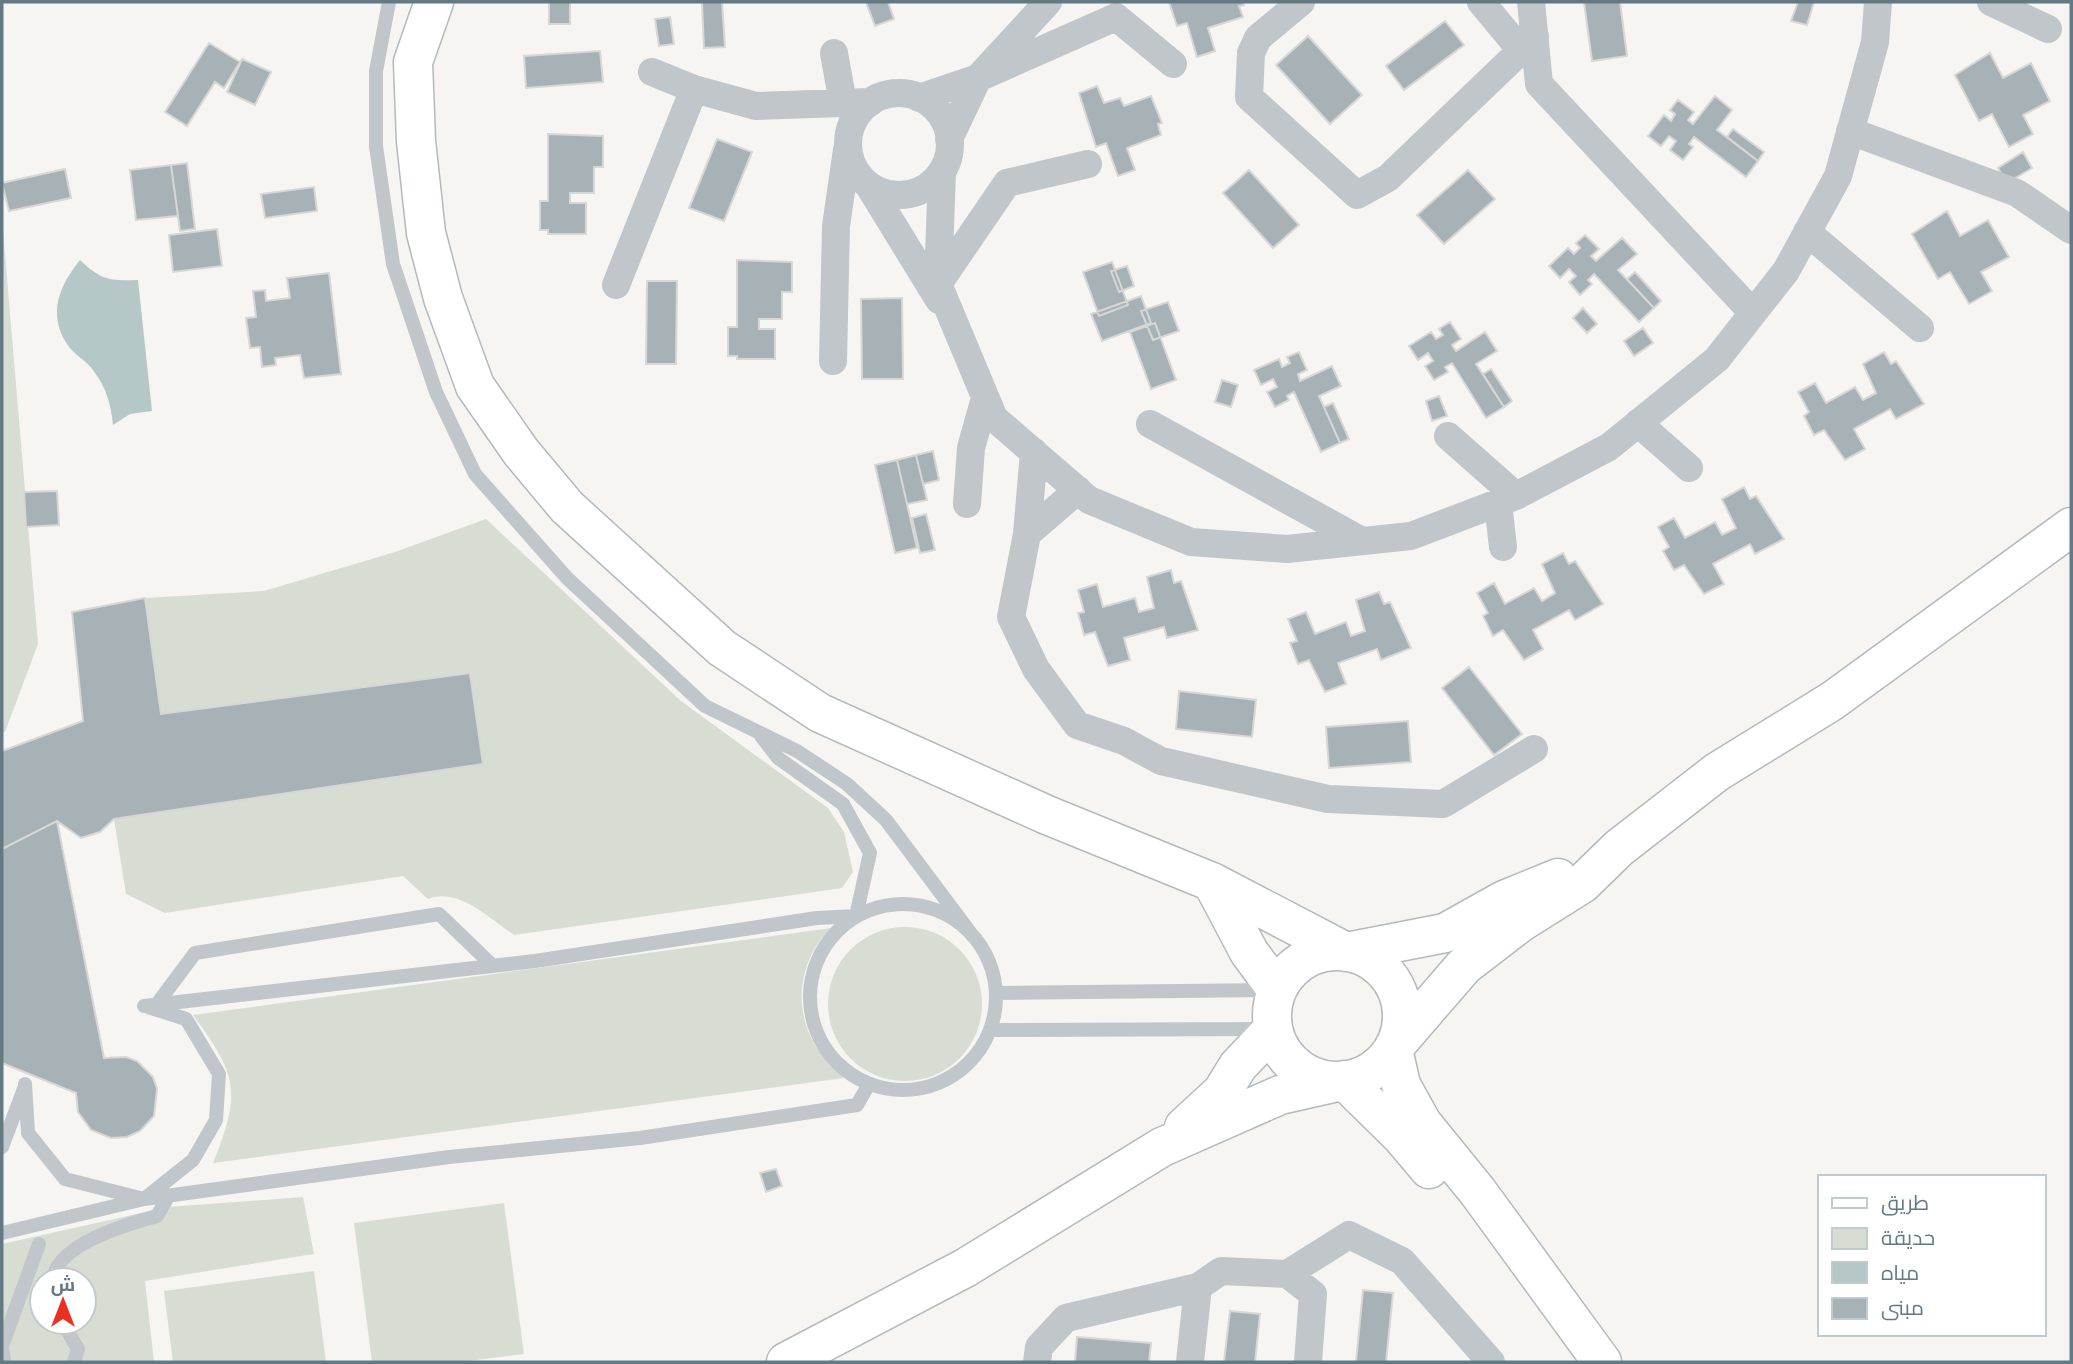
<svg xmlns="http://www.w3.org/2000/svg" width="2073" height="1364" viewBox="0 0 2073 1364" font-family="'Source Sans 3',Cairo,sans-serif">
<rect width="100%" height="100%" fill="#f6f5f2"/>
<path fill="#d8ddd3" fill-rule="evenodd" d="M2,219L38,644L5,732L2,733Z
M486,519L681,701L828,808L844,832L853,872L842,888L514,935C490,919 458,887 428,899L403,876L165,913L126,894L114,819L483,764L470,673L161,714L145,598L264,591L395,552Z
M828 1004a77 77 0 1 1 154 0a77 77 0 1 1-154 0Z
M831,928C800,957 792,1007 815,1045C823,1057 835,1068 844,1078L213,1163C242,1092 237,1075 193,1015Z
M303,1197L314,1254L145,1281L154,1362H2V1244L168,1207ZM42,1280H84V1322H42Z
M504,1203L524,1354L460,1362H372L354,1223Z
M314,1271L326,1362H173L164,1291Z"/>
<path fill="#b6c7c8" d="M80,260C101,280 109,281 138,280L152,411L130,414L113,425C111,404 106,387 93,370C86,360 74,355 67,344C47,313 60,285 80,260Z"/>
<path fill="#a7b2b6" stroke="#d7d7d5" stroke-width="2" d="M549,2H570V24H549Z
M702,2H722L725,47L704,48Z
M866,2H888L894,19L875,26Z
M1169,2H1243L1244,5L1239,6L1243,17L1208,28L1215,51L1197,57L1187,23L1177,26Z
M1584,2H1620L1627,56L1592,61Z
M1798,2H1814L1807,25L1791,21Z
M670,17L674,44L659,46L655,19Z
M1445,21L1464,45L1404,90L1386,66Z
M1308,36L1362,95L1330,124L1276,65Z
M209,43L240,62L224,88L215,82L187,126L165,112Z
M600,51L603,82L526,88L524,56Z
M1990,53L2003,78L2031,63L2050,101L2023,115L2033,134L2009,147L1992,114L1979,121L1955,75Z
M242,59L271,72L255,105L227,92Z
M1097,86L1104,103L1120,98L1124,106L1151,96L1162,123L1158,124L1161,135L1127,148L1135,170L1118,176L1106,143L1096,147L1079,93Z
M1715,96L1732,110L1717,130L1758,161L1746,177L1694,137L1689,144L1693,147L1683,160L1670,150L1676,141L1669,136L1661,146L1648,136L1664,115L1671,121L1675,114L1670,110L1678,100L1694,112L1688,120L1693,124Z
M1733,129L1764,152L1758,161L1727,137Z
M548,134L603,136V167H594V193H570V203H586V234H548V230H540V201H548Z
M717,139L752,152L724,221L689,208Z
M2023,152L2032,168L2007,183L1998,168Z
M187,163L195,229L180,231L171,165Z
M171,165L178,216L136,220L130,170Z
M65,169L71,198L9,211L2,183Z
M1249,170L1299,225L1273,248L1223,193Z
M1468,170L1495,199L1444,244L1417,215Z
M314,187L317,211L265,218L261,194Z
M1947,211L1960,236L1988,220L2009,257L1981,272L1992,291L1969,304L1950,272L1938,279L1912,234Z
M217,229L222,266L173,272L169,235Z
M1585,235L1599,249L1591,256L1596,261L1622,238L1637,254L1618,270L1654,308L1639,322L1594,274L1588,280L1592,284L1580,295L1569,282L1576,276L1569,269L1560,278L1549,266L1568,248L1574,254L1580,248L1576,243Z
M737,260L792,262V292H782V319H759V329H775V359H737V356H728V327H737Z
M1112,262L1128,305L1099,316L1083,272Z
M1127,266L1134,286L1119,292L1111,271Z
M1635,272L1661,301L1654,308L1627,279Z
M329,273L341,374L304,378L300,355L275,358L276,365L262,367L260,347L250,348L246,318L256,317L253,291L265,290L266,301L290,298L287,278Z
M647,281H677L676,364H646Z
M1141,296L1151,323L1102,341L1091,314Z
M902,298L903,379H862L861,299Z
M1168,302L1179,331L1153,340L1141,311Z
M1583,308L1597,324L1587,333L1573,318Z
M1450,322L1461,339L1452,345L1456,351L1485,332L1497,351L1476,364L1504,407L1486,418L1452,363L1445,367L1448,372L1434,380L1425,366L1433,361L1428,353L1418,360L1409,346L1431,332L1436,339L1443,335L1439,329Z
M1155,323L1176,380L1151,389L1130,332Z
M1643,328L1653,343L1634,356L1624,341Z
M1299,352L1307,370L1298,374L1300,381L1332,366L1341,386L1319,396L1340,443L1321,452L1294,392L1287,396L1289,400L1275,407L1267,392L1277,387L1273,379L1261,385L1254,370L1279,359L1282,367L1290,363L1287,357Z
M1884,352L1891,364L1896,361L1924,404L1896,419L1890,409L1854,429L1865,449L1845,460L1824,430L1814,435L1804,416L1809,412L1798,392L1815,383L1826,403L1855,387L1863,400L1876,393L1863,364Z
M1491,369L1512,401L1504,407L1483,374Z
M1222,380L1238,385L1231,407L1215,402Z
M1439,396L1447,416L1432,421L1426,401Z
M1333,403L1349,439L1340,443L1324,407Z
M933,451L939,480L923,484L916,455Z
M916,455L927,500L907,504L897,460Z
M897,460L917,548L895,553L875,465Z
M1744,487L1750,499L1756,496L1784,539L1755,554L1750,544L1713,564L1724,584L1704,594L1684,565L1674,570L1663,551L1669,547L1658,527L1674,518L1685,538L1715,522L1722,535L1736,528L1722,499Z
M57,491L59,525L26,527L24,492Z
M926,514L935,550L920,553L912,518Z
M1563,553L1569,564L1575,561L1603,604L1575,620L1569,610L1533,630L1543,649L1524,660L1503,630L1493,636L1483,616L1488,613L1477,593L1494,583L1505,604L1534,588L1542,601L1555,593L1542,564Z
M1171,570L1174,583L1181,581L1198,630L1167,638L1164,627L1124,638L1130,660L1108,666L1095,632L1084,635L1078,613L1084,612L1078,590L1097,584L1103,607L1135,598L1139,612L1154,608L1147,577Z
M1379,592L1384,604L1390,602L1411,648L1381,660L1377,649L1338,663L1346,684L1325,692L1309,660L1298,664L1290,643L1297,641L1288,619L1306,612L1315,634L1346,622L1351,636L1365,631L1356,600Z
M145,598L161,714L470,673L483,764L114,819L100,832L81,838L57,821L2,849V751L83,721L72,612Z
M1469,667L1522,734L1494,755L1442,688Z
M1179,691L1256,700L1252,737L1176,729Z
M1408,721L1411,762L1329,768L1326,727Z
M57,821L104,1058L126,1057L137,1061L153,1077L157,1089L154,1116L140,1131L127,1137L111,1138L91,1130L78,1112L76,1093L2,1063V849Z
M776,1169L782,1186L766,1192L760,1173Z
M1363,1290L1393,1293L1386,1362H1356Z
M1230,1311L1260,1314L1255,1362H1224Z
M1077,1337L1151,1343L1149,1362H1075Z"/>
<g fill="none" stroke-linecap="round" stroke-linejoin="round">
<g stroke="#b3babd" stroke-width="41">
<path id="secondary" d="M434,2L413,62L416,141L426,233L443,298L475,386L521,452L567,507L722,648L820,713L1047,815L1212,882L1346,952
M1212,882L1249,952L1277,990
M1272 1016a65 65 0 1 1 130 0a65 65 0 1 1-130 0Z
M1347,952L1445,933L1504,900L1558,878
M1394,1047L1464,966L1520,923L1582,884L1619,848L1717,772L1832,701L2071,527
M1393,1049L1401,1085L1422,1123L1478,1192L1602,1362
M1344,1080L1402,1137L1429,1169
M1184,1127L1222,1092L1238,1066L1273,1029
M786,1362L965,1268L1162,1147L1280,1095L1342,1081"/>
</g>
<path stroke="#c0c6c9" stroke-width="14" d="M389,2L376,71V146L393,264L436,392L475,474L567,578L705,706L797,751L847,784L886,820L972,935
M810 997a93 93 0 1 1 186 0a93 93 0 1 1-186 0Z
M996,993L1272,990
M157,1004L195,953L439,914L493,966
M144,1006L535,961L817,918L856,916L870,853L843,804L778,758L761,736
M990,1030L1265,1029
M25,1084L28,1133L65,1179L144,1199L193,1160L216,1120L219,1074L186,1019L148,1007
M2,1147L24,1089
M2,1233L144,1199L449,1157L640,1138L857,1105L869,1084
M53,1280C56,1244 128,1224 157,1216L168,1197
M62,1322L78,1349L74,1362
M2,1346L39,1244
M2,1347L4,1362"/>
<path stroke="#c0c6c9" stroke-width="28" d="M1301,2L1258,38L1251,53L1249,97L1357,195L1388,178L1535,37
M1481,2L1521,50
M1531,2L1539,84L1753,313
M1991,2L2048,29
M834,53L843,103
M652,72L694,89
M848 144a51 51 0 1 1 102 0a51 51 0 1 1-102 0Z
M919,98L978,78L1116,17L1173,64
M1850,131L2017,193L2071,230
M949,139L978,78L1048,2
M942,171L938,284L994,418L1089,500L1191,542L1287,549L1411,536L1516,496L1609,447L1717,359L1786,271L1838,176L1875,42L1878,2
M869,186L939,300
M1807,232L1920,328
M938,284L1007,183L1088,164
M616,285L694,89L756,106L871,102
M833,361L836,226L847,150
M1638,423L1689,468
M1150,424L1362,541
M1448,436L1516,496
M1034,452L1027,534L1078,490
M1498,503L1503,547
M967,504L971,448L985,398
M1027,534L1011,617L1036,669L1077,725L1124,741L1161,761L1328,799L1443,804L1534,749
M1287,1274L1349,1235L1402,1261L1491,1362
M1037,1362L1039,1347L1066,1318L1198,1287
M1190,1362L1198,1287L1221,1271L1287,1274L1313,1294L1308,1362"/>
<use href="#secondary" stroke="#fff" stroke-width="38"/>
</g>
<rect width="2073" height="1364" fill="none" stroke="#637a85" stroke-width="7"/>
<rect x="1818" y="1175" width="228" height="161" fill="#ffffff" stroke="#c1cace" stroke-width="2"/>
<rect x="1832" y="1198" width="35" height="10" fill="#ffffff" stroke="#c1cace" stroke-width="2"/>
<text x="1881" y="1210" font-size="21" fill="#637a85">طريق</text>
<rect x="1832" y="1228" width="35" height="21" fill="#d8ddd3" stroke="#c1cace" stroke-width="2"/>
<text x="1881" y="1245" font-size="21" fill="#637a85">حديقة</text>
<rect x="1832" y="1262" width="35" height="21" fill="#b6c7c8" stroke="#c1cace" stroke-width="2"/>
<text x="1881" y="1280" font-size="21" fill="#637a85">مياه</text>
<rect x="1832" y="1298" width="35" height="21" fill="#a7b2b6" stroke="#c1cace" stroke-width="2"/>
<text x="1881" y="1315" font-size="21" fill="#637a85">مبنى</text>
<g transform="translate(63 1301)"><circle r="33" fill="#ffffff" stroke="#c1cace" stroke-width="2"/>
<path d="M0-5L12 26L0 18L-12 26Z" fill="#ea301e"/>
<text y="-10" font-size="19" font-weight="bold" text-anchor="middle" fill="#637a85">ش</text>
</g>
</svg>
